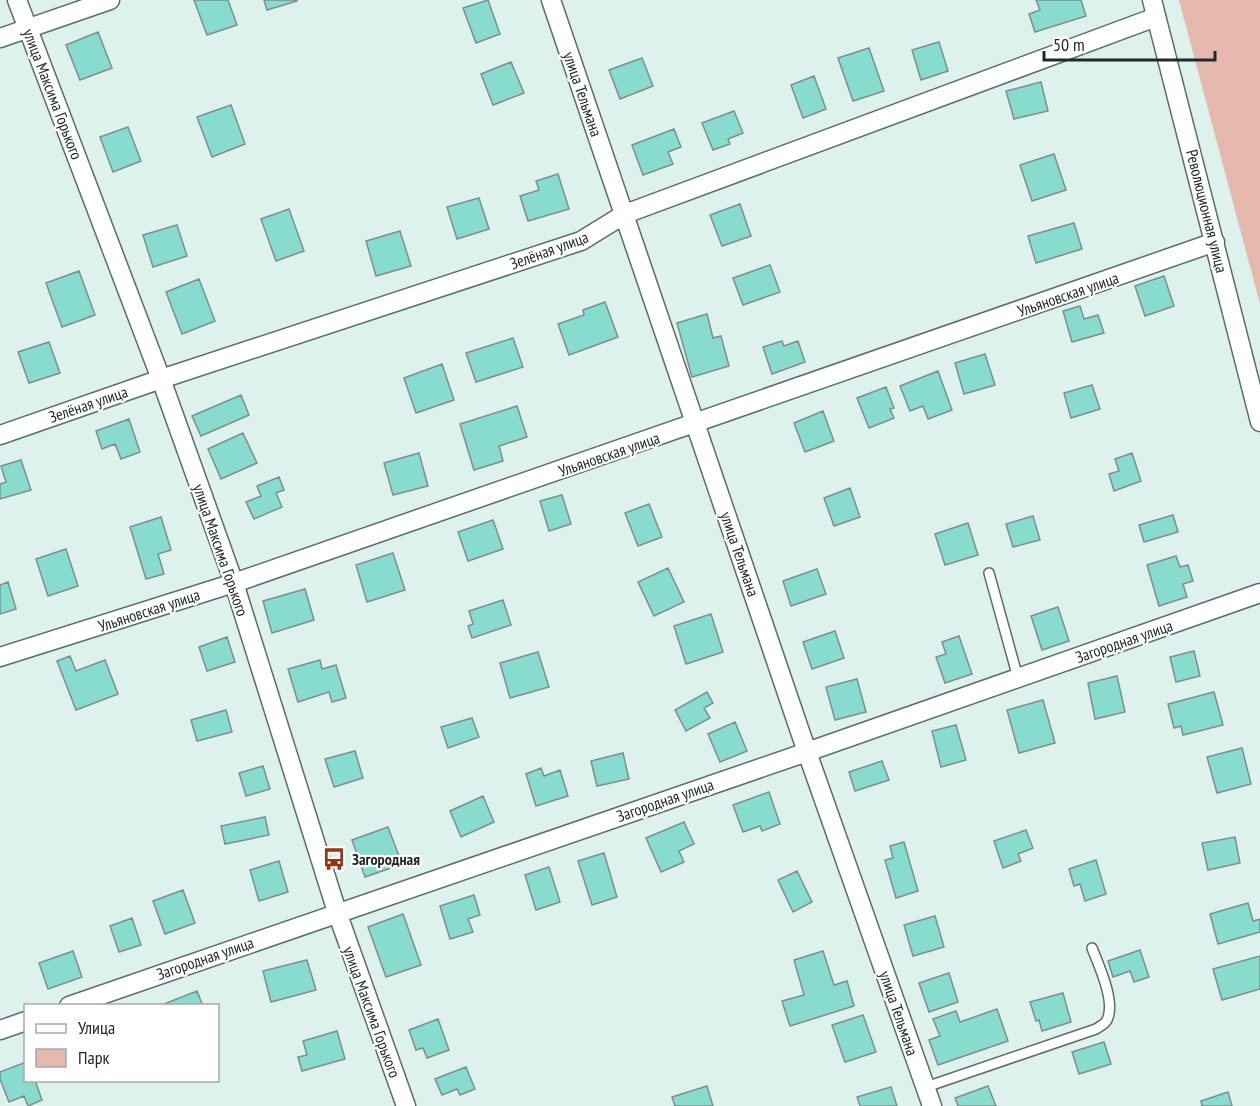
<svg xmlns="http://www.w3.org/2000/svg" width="1260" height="1106" viewBox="0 0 1260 1106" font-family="'PT Sans Narrow',sans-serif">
<rect width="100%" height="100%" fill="#ddf1ed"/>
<path fill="#e5b9ad" d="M1179,0H1260V304Z"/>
<path fill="#88dcce" stroke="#7d8f8c" stroke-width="1.5" d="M194,0H228L237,25L207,35Z
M264,0H297V1L267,10Z
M488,0L500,34L476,43L463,8Z
M1036,0H1081L1086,16L1035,32L1029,14L1040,10Z
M98,32L112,68L80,80L66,45Z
M939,42L948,71L921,80L912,50Z
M869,48L884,91L853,101L838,58Z
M642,58L653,86L620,99L609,70Z
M511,62L524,93L493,105L481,74Z
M814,76L826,109L803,118L791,85Z
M1041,82L1048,111L1014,119L1006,91Z
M231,105L245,144L212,157L197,117Z
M734,111L743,133L728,139L730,144L713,150L702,123Z
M128,127L141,161L113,172L100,137Z
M674,129L681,147L668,152L673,164L643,175L632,145Z
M1054,154L1066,190L1032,201L1020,165Z
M558,174L569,209L528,221L520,196L539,190L536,181Z
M479,198L489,229L457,239L447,207Z
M740,204L751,236L722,246L710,215Z
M289,209L304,251L276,261L261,219Z
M1074,223L1082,249L1036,263L1028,236Z
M177,225L187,256L153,267L143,235Z
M400,231L411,266L376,276L366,241Z
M770,265L780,292L743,305L733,278Z
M79,271L95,315L62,327L46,283Z
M1164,276L1174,306L1145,316L1135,286Z
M199,279L215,321L182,334L166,292Z
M605,302L618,337L569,355L558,324L584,315L583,310Z
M1080,306L1084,319L1098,315L1104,333L1072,342L1063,311Z
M707,314L713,338L721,336L729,366L692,377L677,323Z
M513,338L523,367L476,382L466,353Z
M782,341L784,346L798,341L805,362L772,374L763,347Z
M49,342L60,373L29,383L18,352Z
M985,354L995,385L964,394L955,363Z
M442,364L454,400L416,413L404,378Z
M938,371L952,410L928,419L923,406L910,411L900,386Z
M1092,385L1100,409L1071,418L1064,393Z
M886,387L894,408L890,409L894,418L869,428L857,398Z
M241,395L249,415L201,436L192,416Z
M517,406L527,437L499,446L503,461L474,470L460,424Z
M823,411L834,441L805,452L794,423Z
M129,419L140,452L121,459L115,444L102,449L96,431Z
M243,433L257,463L221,479L208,449Z
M419,453L428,486L393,495L384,463Z
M1132,453L1141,481L1114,491L1109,474L1119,471L1115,459Z
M21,460L31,490L0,499V484L6,482L1,466Z
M279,477L284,490L276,493L282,507L254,519L246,502L261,496L257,486Z
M850,488L860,517L834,526L824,498Z
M562,495L571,524L549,531L540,501Z
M649,504L662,537L638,546L625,513Z
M1173,515L1178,532L1144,542L1139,525Z
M1033,516L1040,540L1013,547L1006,524Z
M161,517L171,550L158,554L164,574L146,579L130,527Z
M493,520L503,549L468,561L458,532Z
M968,523L978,555L945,565L935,534Z
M66,549L78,586L48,596L36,559Z
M393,553L405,590L367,602L356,565Z
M1176,556L1180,567L1188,565L1193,581L1183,584L1187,597L1159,606L1147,565Z
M668,568L684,602L654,616L638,582Z
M817,569L826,594L791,606L783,581Z
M8,582L16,609L0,614V585Z
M305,589L314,620L272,633L263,601Z
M503,600L511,625L472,638L468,626L473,624L469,611Z
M1058,607L1069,641L1042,650L1031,616Z
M711,614L723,652L686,664L674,626Z
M835,631L844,658L812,669L803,642Z
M959,636L972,674L945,683L936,657L946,654L942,642Z
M227,637L235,662L207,671L199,647Z
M1194,651L1200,676L1176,682L1170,657Z
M538,652L549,687L510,698L500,663Z
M70,656L76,671L105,660L118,694L76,710L57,661Z
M320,660L322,669L336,665L346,698L332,702L329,692L298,702L288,669Z
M1117,676L1125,712L1095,719L1088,683Z
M857,679L866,712L835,720L826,687Z
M707,692L713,703L704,708L710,718L686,731L675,710Z
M1214,692L1223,725L1183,735L1181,726L1174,728L1168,704Z
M1043,700L1055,743L1019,753L1007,710Z
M226,710L232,732L197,741L191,720Z
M472,718L479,737L448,748L441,727Z
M735,722L747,751L720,762L708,734Z
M956,725L966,760L941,767L932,731Z
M1242,748L1251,784L1217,793L1207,757Z
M355,751L363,778L334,787L325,759Z
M623,753L629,779L597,786L591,761Z
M882,761L889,780L855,791L849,772Z
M263,766L270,789L246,796L239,773Z
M541,768L544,776L560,770L568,796L536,806L526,774Z
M769,792L780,824L762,831L760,826L743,832L733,805Z
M483,796L494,822L461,837L450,811Z
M265,817L269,835L225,844L221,826Z
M684,822L694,844L679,851L684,862L661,872L646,838Z
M388,827L399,856L388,860L391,868L365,877L352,840Z
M1026,830L1033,848L1018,854L1021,861L1003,868L994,841Z
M1235,837L1240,863L1208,870L1202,843Z
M904,842L918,891L896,898L885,860L893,858L890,846Z
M604,853L617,897L592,905L578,861Z
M1096,860L1106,894L1085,901L1080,884L1074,886L1069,869Z
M279,861L288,892L259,901L250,870Z
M549,867L560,902L536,910L525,875Z
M797,871L812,902L793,912L778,880Z
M183,890L195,923L165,934L153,901Z
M474,895L480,915L468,919L473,932L450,939L440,906Z
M1248,903L1253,921L1260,919V932L1218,944L1210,914Z
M403,914L421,965L386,977L368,927Z
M935,916L944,947L913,956L904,925Z
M132,918L141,945L119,952L110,926Z
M1140,950L1149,977L1134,982L1130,971L1113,977L1108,961Z
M73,951L82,977L48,989L39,963Z
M823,951L834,985L847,981L854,1006L790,1026L782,1001L804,995L794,960Z
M1260,956V989L1222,1000L1213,969Z
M307,960L316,990L271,1002L263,971Z
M949,973L958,1002L929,1012L919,983Z
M197,991L203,1006H164V1004Z
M1063,993L1071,1022L1042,1031L1039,1020L1036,1021L1030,1002Z
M997,1009L1008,1041L938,1065L929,1040L940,1036L933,1019L956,1011L960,1022Z
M863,1015L876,1052L845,1062L832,1025Z
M438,1019L449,1050L427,1058L423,1048L416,1050L409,1030Z
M337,1031L345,1059L302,1071L298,1057L307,1055L303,1041Z
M1104,1042L1111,1064L1079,1074L1072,1052Z
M26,1062V1080H35L42,1100L28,1106L24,1096L9,1102L0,1079V1072Z
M466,1067L475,1089L460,1095L457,1089L442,1095L435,1079Z
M707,1086L713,1106H675L672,1097Z
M988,1086L996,1106H958L955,1098Z
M891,1087L897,1106H860L857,1097Z
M1228,1092L1232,1106H1202L1201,1101Z"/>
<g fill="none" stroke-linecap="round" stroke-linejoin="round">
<g stroke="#5b6c69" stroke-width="12">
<path id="service" d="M989,573L1018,678
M926,1087L1096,1029C1099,1027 1105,1024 1107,1020C1116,1002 1099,966 1092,948"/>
</g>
<g stroke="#5b6c69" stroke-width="21">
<path id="minor" d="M17,0L161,379L234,583L337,912L406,1106
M551,0L807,752L932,1106
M1152,0L1260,422
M0,38L110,0
M0,435L161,379L581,241L625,214L1156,17
M0,657L234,583L1215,242
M69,1006L807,752L1260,593
M0,1030L26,1021"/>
</g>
<use href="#service" stroke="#fff" stroke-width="9"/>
<use href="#minor" stroke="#fff" stroke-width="18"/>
</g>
<defs>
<g id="bus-bare" transform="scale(1.8)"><path d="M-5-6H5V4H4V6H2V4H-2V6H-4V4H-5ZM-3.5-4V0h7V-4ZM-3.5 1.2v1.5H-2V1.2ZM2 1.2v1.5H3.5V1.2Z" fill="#9b3414" stroke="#fff" stroke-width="2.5" paint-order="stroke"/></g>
</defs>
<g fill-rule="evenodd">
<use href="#bus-bare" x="334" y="859"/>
</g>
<g text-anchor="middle" stroke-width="4.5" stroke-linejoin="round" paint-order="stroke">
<g font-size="16" fill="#222a28" stroke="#fff">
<text transform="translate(53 94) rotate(69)" y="6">улица Максима Горького</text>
<text transform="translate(583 94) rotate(71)" y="6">улица Тельмана</text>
<text transform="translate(1207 211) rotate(76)" y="6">Революционная улица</text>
<text transform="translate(549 250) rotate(-20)" y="6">Зелёная улица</text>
<text transform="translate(1068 294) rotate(-19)" y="6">Ульяновская улица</text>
<text transform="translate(88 404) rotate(-19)" y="6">Зелёная улица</text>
<text transform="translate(609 454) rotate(-19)" y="6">Ульяновская улица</text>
<text transform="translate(221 550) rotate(71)" y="6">улица Максима Горького</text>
<text transform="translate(740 554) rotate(71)" y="6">улица Тельмана</text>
<text transform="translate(149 610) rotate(-18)" y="6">Ульяновская улица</text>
<text transform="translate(1124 641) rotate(-19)" y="6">Загородная улица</text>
<text transform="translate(665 800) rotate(-19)" y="6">Загородная улица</text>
<text transform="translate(205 958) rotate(-19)" y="6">Загородная улица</text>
<text transform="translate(372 1012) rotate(70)" y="6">улица Максима Горького</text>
<text transform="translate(899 1013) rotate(71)" y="6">улица Тельмана</text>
</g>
<g font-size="16" font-weight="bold" fill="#222a28" stroke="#fff" text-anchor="start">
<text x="352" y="865">Загородная</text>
</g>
</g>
<rect x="24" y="1004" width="195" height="78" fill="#ffffff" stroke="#a7aaa9" stroke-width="1.5"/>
<rect x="36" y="1024" width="30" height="9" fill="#ffffff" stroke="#a7aaa9" stroke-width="1.5"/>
<text x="78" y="1034" font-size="18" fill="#222a28">Улица</text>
<rect x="36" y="1049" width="30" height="18" fill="#e5b9ad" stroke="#a7aaa9" stroke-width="1.5"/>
<text x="78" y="1064" font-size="18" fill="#222a28">Парк</text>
<path d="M1044 51v9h171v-9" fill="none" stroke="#222a28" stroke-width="3"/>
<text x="1053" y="51" font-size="18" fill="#222a28" stroke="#ffffff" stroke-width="4.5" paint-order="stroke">50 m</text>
</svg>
